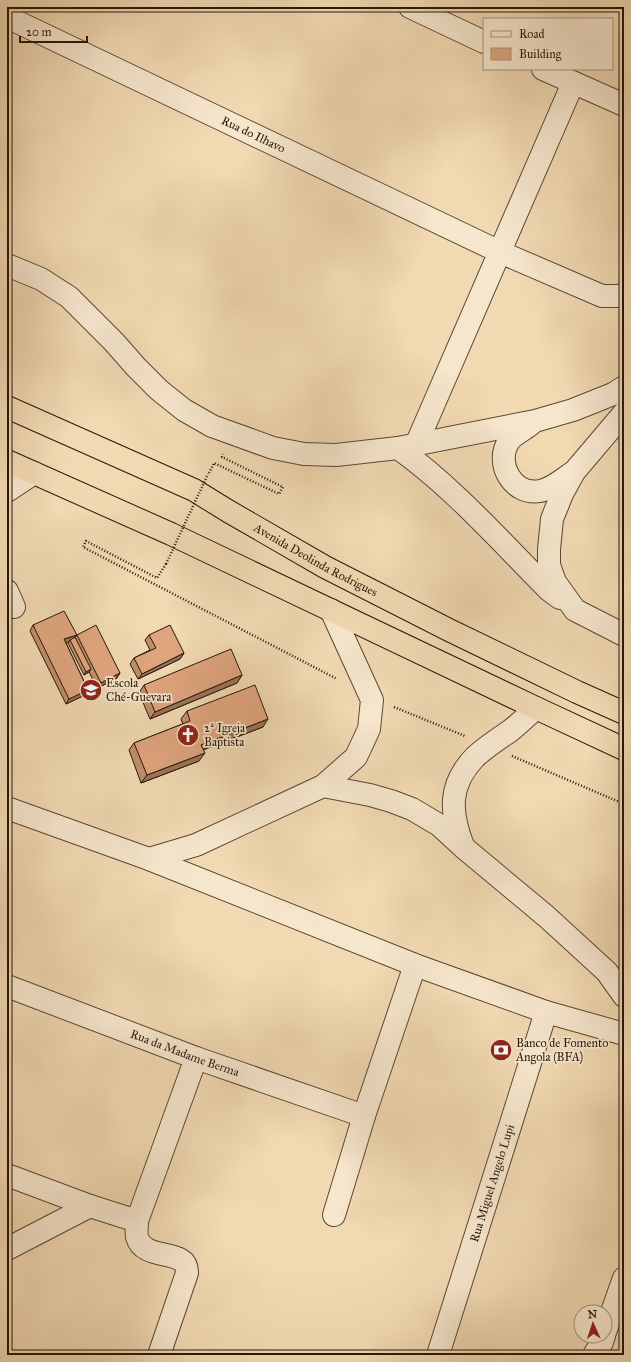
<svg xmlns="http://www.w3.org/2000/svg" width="631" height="1362" viewBox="0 0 631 1362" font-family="'IM FELL Great Primer',serif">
<rect width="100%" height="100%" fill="#f1d9b2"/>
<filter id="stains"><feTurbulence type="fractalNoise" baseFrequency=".005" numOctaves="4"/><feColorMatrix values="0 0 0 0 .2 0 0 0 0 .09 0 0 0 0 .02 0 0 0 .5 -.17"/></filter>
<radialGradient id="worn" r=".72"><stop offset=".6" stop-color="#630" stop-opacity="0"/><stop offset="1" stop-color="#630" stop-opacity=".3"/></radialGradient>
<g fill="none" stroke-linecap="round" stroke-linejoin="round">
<g stroke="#5a4732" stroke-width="24">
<g id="minor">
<path d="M410,7L484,42"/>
<path id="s1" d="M7,17L500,252L602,296H619L624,294"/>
<path d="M543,69L624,105"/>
<path d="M7,265L41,279L69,297L114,342L136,367L159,390L184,410L212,426L273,448L304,454L336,455L398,448L535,421L573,410L613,394L624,387"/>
<path d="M624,413L574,472L562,494L552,519L549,549V565L555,582L575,610L624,635"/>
<path d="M531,424C525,429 512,436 509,441C494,463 513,496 540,491C552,489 563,479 572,473"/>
<path d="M416,445L573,83"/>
<path d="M398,448C454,488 501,542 549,590L560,598"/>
<path d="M7,491L34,473"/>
<path d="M7,591L14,607"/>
<path d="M323,786L370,795L391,801L412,809L439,825L463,847L547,917L607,972L624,996"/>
<path d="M7,808L149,859L415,965L546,1012L624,1034"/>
<path d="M463,846C450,812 448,785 475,757C486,747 498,739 510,731C519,724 527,716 536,708"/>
<path d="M149,859L196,845L323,786L356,757L369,729L372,700L331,610"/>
<path id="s2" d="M7,986L196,1058L364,1116"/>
<path d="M7,1175L90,1206L137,1221C137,1226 136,1232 137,1237C142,1256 168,1252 181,1260C186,1263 187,1268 187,1273L159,1355"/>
<path d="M334,1215L364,1116L415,965"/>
<path d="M137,1221L196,1058"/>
<path d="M7,1249L90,1206"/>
<path d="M605,1332L624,1278"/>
<path id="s3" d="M438,1355L546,1012"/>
<path d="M594,1355L602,1342L604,1336"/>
</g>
</g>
<g stroke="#271608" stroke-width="24">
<g id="highway">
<path id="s4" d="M7,407L194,490L228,511L325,567L449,630L577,692L624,713"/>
<path d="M7,461L171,534L536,708L624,749"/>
</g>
</g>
<path stroke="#271608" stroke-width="2.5" stroke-dasharray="1 2" stroke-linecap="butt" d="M209,473L214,463L279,494L283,487L222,457L223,454
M166,564L157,578L86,541L83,547L337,679
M394,707L465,736
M512,756L624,804"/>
<use href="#minor" stroke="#f6e6cd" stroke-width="22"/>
<use href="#highway" stroke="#f1d9b2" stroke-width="22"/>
<path stroke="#271608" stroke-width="2.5" stroke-dasharray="1 2" stroke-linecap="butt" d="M166,564L208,474"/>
</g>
<path fill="#c08e6c" stroke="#271608" d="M33,625L77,635L120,673L116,679L97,688L89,672L84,675L68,643L69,642L66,643L88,690L85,695L66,704L30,631Z
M149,635L184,653L180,659L138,679L130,664L134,658L150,650L145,640Z
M242,675L237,683L150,719L139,693L144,685Z
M187,711L263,727L203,750L199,761L141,783L129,750L134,743L183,724L181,719Z"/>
<path fill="#9c7458" stroke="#271608" d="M77,635L73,640H70L69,642L61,645L64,639Z
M184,653L180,659L138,679L142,674Z
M91,669L89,672L84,675L86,672Z
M120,673L116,679L97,688L101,683Z
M242,675L237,683L150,719L155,712Z
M88,690L85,695L66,704L69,699Z
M268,719L263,727L196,752L201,745Z
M205,753L199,761L141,783L147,775Z"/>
<path fill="#dfa57e" stroke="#271608" d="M64,611L77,635L96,625L120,673L101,683L77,635L64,639L88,690L69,699L33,625Z
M170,625L184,653L142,674L134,658L156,648L149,635Z
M75,637L91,669L86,672L70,640Z
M231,649L242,675L155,712L144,685Z
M255,685L268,719L201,745L205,753L147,775L134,743L190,721L187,711Z"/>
<defs>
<g id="school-disc" transform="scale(1.15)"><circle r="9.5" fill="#8f2418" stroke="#f6e6cd"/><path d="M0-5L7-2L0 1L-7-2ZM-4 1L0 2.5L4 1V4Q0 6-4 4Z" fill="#fff"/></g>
<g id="church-disc" transform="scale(1.15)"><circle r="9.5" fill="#8f2418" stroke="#f6e6cd"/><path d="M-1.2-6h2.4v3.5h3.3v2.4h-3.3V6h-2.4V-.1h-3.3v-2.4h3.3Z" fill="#fff"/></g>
<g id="bank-disc" transform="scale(1.15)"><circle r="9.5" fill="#8f2418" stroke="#f6e6cd"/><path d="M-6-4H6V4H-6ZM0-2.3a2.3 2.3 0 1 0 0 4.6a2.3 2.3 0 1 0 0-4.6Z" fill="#fff"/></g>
</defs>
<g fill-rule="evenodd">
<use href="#school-disc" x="91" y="690"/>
<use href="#church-disc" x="188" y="735"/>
<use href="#bank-disc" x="501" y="1050"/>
</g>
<g text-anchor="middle" stroke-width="3.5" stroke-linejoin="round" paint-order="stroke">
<g font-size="12" fill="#271608" stroke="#f6e6cd">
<text dy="4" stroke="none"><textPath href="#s1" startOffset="273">Rua do Ilhavo</textPath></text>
<text dy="4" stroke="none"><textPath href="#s4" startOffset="345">Avenida Deolinda Rodrigues</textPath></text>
<text dy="4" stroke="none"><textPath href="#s2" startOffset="190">Rua da Madame Berma</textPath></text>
<text dy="4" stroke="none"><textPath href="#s3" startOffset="180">Rua Miguel Angelo Lupi</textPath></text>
</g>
<g font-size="12" fill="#271608" stroke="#f6e6cd" text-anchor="start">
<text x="106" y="687">Escola<tspan x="106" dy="14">Ché-Guevara</tspan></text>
<text x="204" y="732">2ª Igreja<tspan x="204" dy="14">Baptista</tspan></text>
<text x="516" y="1047">Banco de Fomento<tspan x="516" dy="14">Angola (BFA)</tspan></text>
</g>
</g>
<rect width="631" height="1362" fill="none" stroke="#f1d9b2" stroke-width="24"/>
<rect x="8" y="8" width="615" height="1346" fill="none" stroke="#271608" stroke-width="2"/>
<rect x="12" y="12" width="607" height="1338" fill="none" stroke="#271608"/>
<rect x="483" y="18" width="130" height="52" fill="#f6e6cd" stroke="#a3937e"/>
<rect x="491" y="31" width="20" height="6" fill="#f6e6cd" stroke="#a3937e"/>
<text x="519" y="38" font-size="12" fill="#271608">Road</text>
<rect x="491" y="48" width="20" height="12" fill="#dfa57e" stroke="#a3937e"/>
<text x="519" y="58" font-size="12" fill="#271608">Building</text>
<g transform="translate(593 1324) rotate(357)"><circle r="19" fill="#f6e6cd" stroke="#a3937e"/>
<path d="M0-3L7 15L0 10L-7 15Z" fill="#8f2418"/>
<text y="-6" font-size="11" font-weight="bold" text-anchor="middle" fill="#271608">N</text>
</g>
<path d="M20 36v6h67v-6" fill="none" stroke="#271608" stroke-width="2"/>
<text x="26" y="36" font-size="12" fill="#271608" stroke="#f6e6cd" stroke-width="3" paint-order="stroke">20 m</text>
<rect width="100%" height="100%" filter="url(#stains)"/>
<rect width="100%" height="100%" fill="url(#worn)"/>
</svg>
